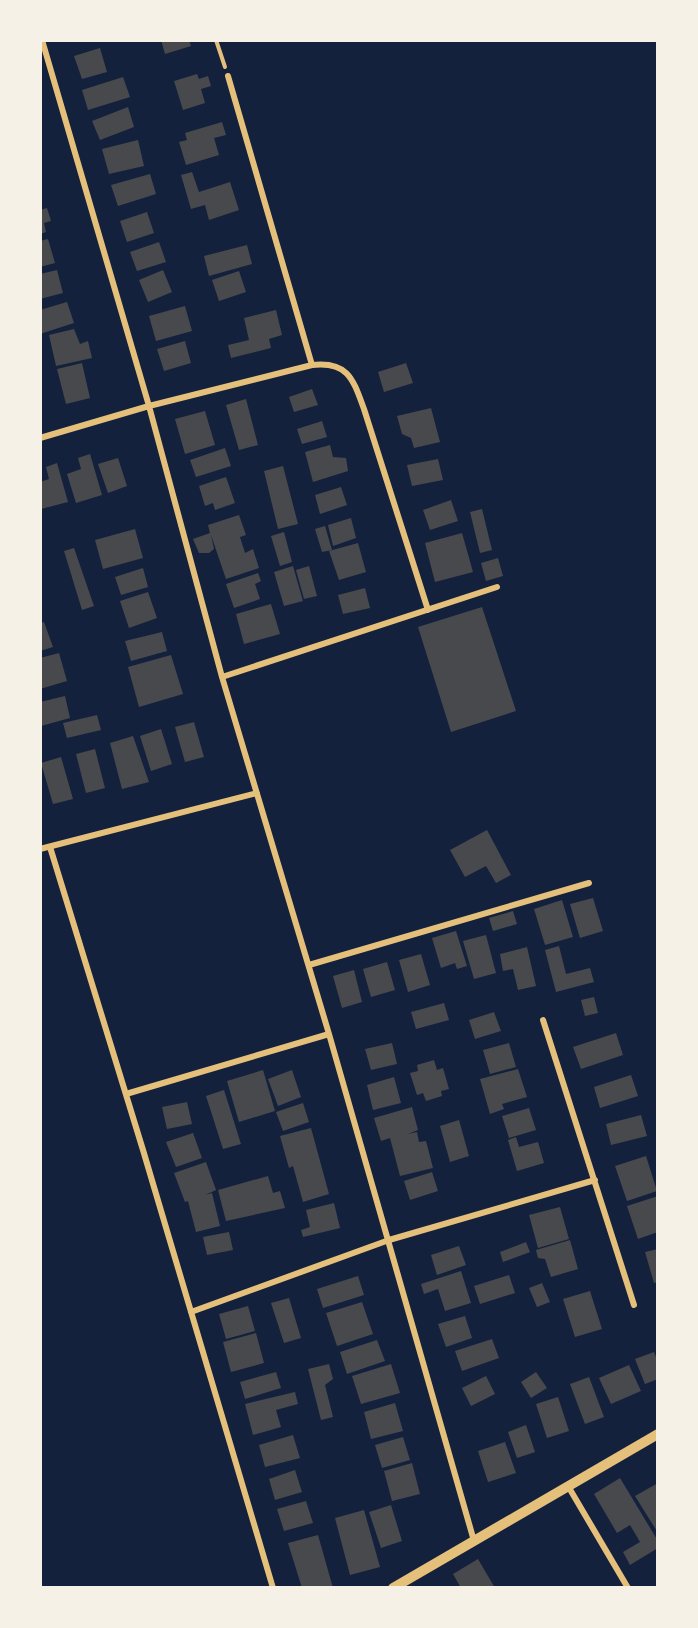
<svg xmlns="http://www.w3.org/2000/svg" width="698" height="1628" viewBox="0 0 698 1628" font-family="Raleway,sans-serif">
<rect width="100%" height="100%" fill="#14213d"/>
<path fill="#48494c" d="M161,40H189L191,46L165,54Z
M100,48L107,72L82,79L74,56Z
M197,74L199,79L208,76L211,86L201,89L205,103L183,110L174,81Z
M123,77L130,97L88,110L82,90Z
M128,107L134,127L100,140L92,121Z
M222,122L226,135L214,138L219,155L186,165L179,142L187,140L185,133Z
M138,140L144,166L109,174L102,149Z
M192,172L199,192L230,182L239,210L209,220L205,205L191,209L181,175Z
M150,174L156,194L118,206L111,185Z
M47,208L51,221L44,223L46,232L40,234V210Z
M147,212L154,233L127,242L120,221Z
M48,239L55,263L40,267V241Z
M159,242L166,262L137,271L130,252Z
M247,245L252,264L209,276L204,256Z
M57,270L63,293L40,299V274Z
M163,270L172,292L148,302L139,280Z
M239,271L246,292L219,301L212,280Z
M67,302L74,323L40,334V310Z
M185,306L192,331L156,341L149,316Z
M276,310L282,335L269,339L271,348L231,358L228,345L249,340L244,318Z
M74,329L80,344L88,341L92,358L56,366L49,335Z
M185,341L191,363L164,371L157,349Z
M82,363L90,398L66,404L57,369Z
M406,363L413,383L384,392L378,372Z
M312,389L318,405L294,412L289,397Z
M246,399L258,445L239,450L226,405Z
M431,408L440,442L414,448L411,438L402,434L397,416Z
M205,411L215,445L185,454L175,419Z
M322,421L327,437L302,444L297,429Z
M330,445L333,457L346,458L348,471L313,482L305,452Z
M225,448L231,466L196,477L190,460Z
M90,454L102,495L76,503L67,474L81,469L78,458Z
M118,458L127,486L108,493L98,464Z
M438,459L443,480L412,486L407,465Z
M57,463L68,502L41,509L40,482L49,479L46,467Z
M283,466L298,524L278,529L264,471Z
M226,477L235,503L215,510L213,503L205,506L199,486Z
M341,487L347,505L320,514L315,495Z
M451,500L458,521L430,530L423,510Z
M482,509L492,550L480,553L470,512Z
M239,515L246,535L240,537L245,553L253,549L259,568L226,579L211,535L214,549L209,553H199L193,539L210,533L208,525Z
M351,518L356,538L333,546L328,525Z
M325,526L332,550L322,552L315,529Z
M135,529L143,558L103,569L95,540Z
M284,532L292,562L280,566L271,536Z
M462,533L473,572L435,582L425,543Z
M358,543L366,572L339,580L329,551Z
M74,548L94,606L82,610L64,551Z
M498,558L503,576L486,581L481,563Z
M293,566L303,601L284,606L274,572Z
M309,566L317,596L304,599L296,570Z
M143,568L148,587L121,595L115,577Z
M258,573L261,581L255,584L260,599L234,608L226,584Z
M365,588L370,608L343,614L338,595Z
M148,592L157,618L129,628L120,601Z
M271,604L280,634L244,644L236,614Z
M482,607L516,711L451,732L418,627Z
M44,622L53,647L40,651V623Z
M162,632L167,651L131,661L125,641Z
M59,653L67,681L40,689V658Z
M171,655L183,694L139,707L128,667Z
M65,696L70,718L41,726L40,702Z
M97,715L101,730L67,738L63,723Z
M194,722L204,757L185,762L175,727Z
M161,729L172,764L151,771L140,736Z
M133,736L149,782L122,789L110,743Z
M95,749L105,788L86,793L76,754Z
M61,757L73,799L53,804L41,763Z
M487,830L511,875L496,883L486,866L465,877L450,850Z
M593,898L603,931L580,938L570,904Z
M562,900L573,937L545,945L534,909Z
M513,911L517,924L493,931L489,918Z
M456,931L467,966L457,969L455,963L441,968L432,938Z
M486,935L496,973L474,979L463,941Z
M559,946L566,974L590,968L594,982L556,992L545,950Z
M527,947L536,986L518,990L513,969L503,971L500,954Z
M421,954L430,985L408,992L399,960Z
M387,962L395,990L371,997L363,969Z
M354,970L362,1002L342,1008L333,976Z
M594,997L598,1013L585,1016L581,1000Z
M444,1003L449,1020L416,1029L411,1012Z
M494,1012L501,1031L475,1039L469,1020Z
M616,1033L623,1055L581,1069L573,1047Z
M392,1043L397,1064L371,1070L365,1049Z
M509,1043L516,1067L490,1074L483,1050Z
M434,1060L437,1070L443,1068L449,1089L441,1091L442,1096L426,1101L423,1093L417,1095L410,1073L418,1071L417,1065Z
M518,1069L527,1097L502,1104L504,1109L490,1114L480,1079Z
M263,1070L275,1111L239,1122L227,1081Z
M292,1070L301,1097L278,1106L268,1079Z
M631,1075L638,1096L600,1108L594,1087Z
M394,1077L401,1103L373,1110L367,1085Z
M224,1090L241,1144L223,1149L206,1096Z
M187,1102L192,1124L167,1129L162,1107Z
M303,1103L309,1122L283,1131L276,1112Z
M412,1107L418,1130L408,1134L417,1132L419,1142L426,1141L433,1168L400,1176L390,1138L381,1141L374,1118Z
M529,1108L536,1130L509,1138L502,1116Z
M641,1115L647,1136L611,1145L606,1124Z
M459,1120L469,1156L450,1162L440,1126Z
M311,1128L329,1194L303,1202L293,1166L289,1168L280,1136Z
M193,1133L202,1158L176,1167L166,1142Z
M516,1137L519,1147L538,1142L544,1163L517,1171L508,1140Z
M646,1156L657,1191L627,1201L615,1166Z
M206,1162L216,1190L205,1195L212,1193L220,1226L196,1232L188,1201L185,1202L174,1173Z
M432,1172L438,1191L410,1200L404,1181Z
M268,1176L273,1193L280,1191L285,1208L226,1221L218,1190Z
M658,1196V1232L638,1239L627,1206Z
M334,1203L340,1228L303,1237L301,1230L310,1227L306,1210Z
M560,1207L569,1239L538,1248L529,1215Z
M229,1232L233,1250L207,1255L203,1237Z
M570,1240L578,1269L551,1277L545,1259L538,1258L536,1250Z
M526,1242L530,1252L503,1262L500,1252Z
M459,1246L466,1265L437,1275L431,1255Z
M658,1249V1282L654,1283L645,1252Z
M461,1271L471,1303L445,1311L438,1289L424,1294L421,1284Z
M509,1275L515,1293L480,1304L474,1286Z
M358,1276L364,1295L323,1308L317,1289Z
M542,1283L550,1302L537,1307L529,1288Z
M590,1291L602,1329L575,1337L563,1299Z
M289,1298L301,1338L284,1343L271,1303Z
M362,1302L373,1334L337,1346L326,1313Z
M248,1306L255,1331L226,1339L219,1314Z
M465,1316L472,1338L446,1347L438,1324Z
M256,1333L264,1363L231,1372L223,1342Z
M492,1339L499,1358L462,1371L455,1351Z
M377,1340L385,1361L347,1374L340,1352Z
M654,1352L658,1362V1379L645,1384L635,1359Z
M329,1364L333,1379L325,1385L333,1417L321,1420L308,1369Z
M391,1364L400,1393L361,1404L352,1376Z
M629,1365L641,1391L611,1404L599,1378Z
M276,1372L281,1388L245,1399L240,1382Z
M536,1372L547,1388L531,1398L521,1382Z
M486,1376L495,1394L471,1406L462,1388Z
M589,1377L604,1417L585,1424L570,1384Z
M295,1392L298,1404L276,1410L281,1427L253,1435L245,1404Z
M558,1397L569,1431L547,1438L536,1404Z
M395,1403L403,1431L371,1439L364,1412Z
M526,1425L535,1452L517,1458L508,1432Z
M293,1435L300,1458L265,1467L259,1445Z
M403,1437L410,1460L382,1468L375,1445Z
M505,1442L516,1473L488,1482L478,1451Z
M412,1463L420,1494L392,1501L384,1471Z
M295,1470L302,1492L275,1500L269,1479Z
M620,1478L658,1541V1548L630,1565L623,1552L640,1542L630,1525L617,1533L594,1494Z
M658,1483V1533L635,1496Z
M306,1501L313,1523L284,1531L277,1509Z
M391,1505L402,1541L381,1548L369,1512Z
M364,1510L380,1567L350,1575L335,1518Z
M318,1535L333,1588H302L288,1543Z
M478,1559L495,1588H461L453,1574Z"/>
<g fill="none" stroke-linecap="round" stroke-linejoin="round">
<path stroke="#e5c07b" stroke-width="4" d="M216,40L225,67"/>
<path stroke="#e5c07b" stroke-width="6" d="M42,40L149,406L222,677L329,1034L474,1541
M228,76L312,365
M40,438L149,406L312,365C348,361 353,379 364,409L428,610
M222,677L497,587
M50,847L143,1150L273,1588
M40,849L257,793
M309,965L589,883
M543,1020L634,1305
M126,1094L329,1034
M191,1312L389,1240L595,1180
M568,1486L628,1588"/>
<path stroke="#e5c07b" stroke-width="10" d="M393,1588L658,1434"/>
</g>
<rect width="698" height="1628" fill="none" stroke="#f6f1e7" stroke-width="84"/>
</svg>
